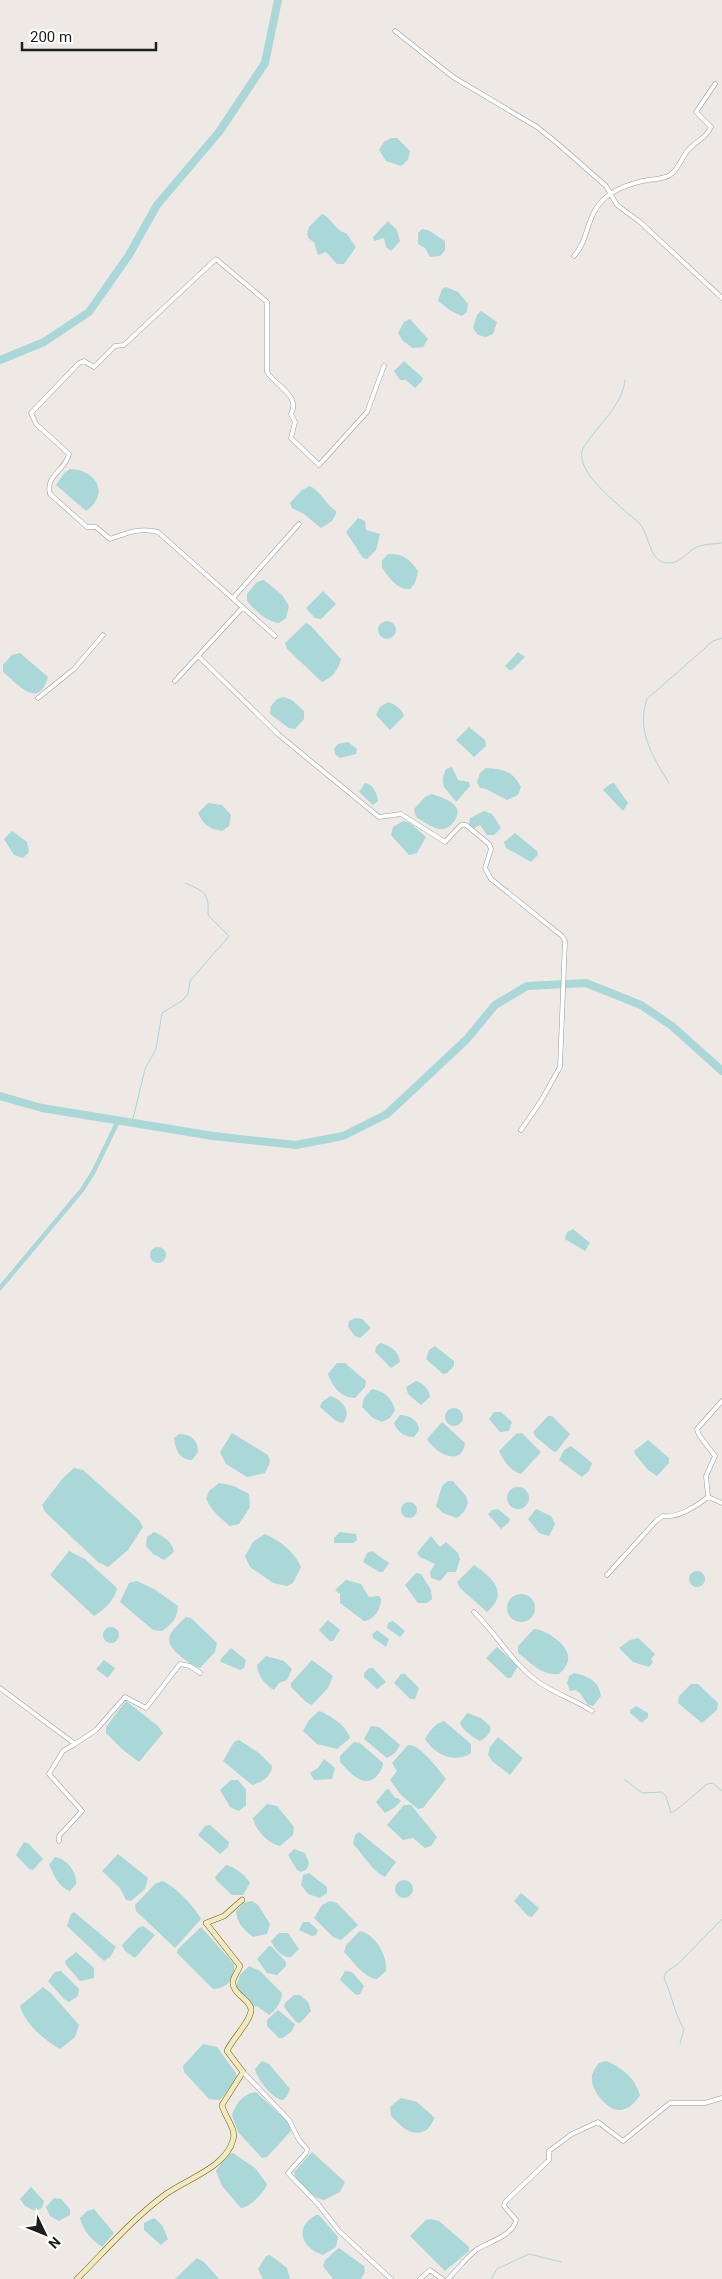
<svg xmlns="http://www.w3.org/2000/svg" width="722" height="2279" viewBox="0 0 722 2279" font-family="Roboto,sans-serif">
<rect width="100%" height="100%" fill="#eee9e5"/>
<path fill="#aad7d7" d="M391,138H397L410,151L408,160L401,166L386,161L379,150L384,142Z
M322,214C332,218 335,231 346,233L356,247L344,264H337L326,252L318,255L314,242L309,239L307,234L309,227Z
M388,221L397,230L400,241L391,251L386,247L384,238L374,241L373,237Z
M422,229L428,230L445,241V250L440,256L430,257L425,248L418,244V233Z
M446,287L458,292L468,304L467,312L462,316L451,311L438,301L442,289Z
M481,311L497,322L493,334L486,337L478,335L473,328L477,315Z
M410,319L428,339L423,347L413,348L403,341L398,333L404,322Z
M404,361L423,378L422,381L415,388L406,380H400L394,371Z
M70,469C97,470 110,494 86,511L56,485L64,473Z
M310,486C322,492 325,504 336,511V514L332,521L321,528L304,514L292,508L290,503L302,490Z
M358,518L365,521L366,530L380,534L376,550L367,559L363,558L346,532Z
M388,554C402,553 410,559 418,571L415,583L410,589C397,590 389,577 382,568V561Z
M264,580L282,595L289,606L286,618L279,623C266,622 255,610 247,601V594L257,582Z
M323,591L336,604L321,619L315,618L306,608Z
M378 630a9 9 0 1 1 18 0a9 9 0 1 1-18 0Z
M306,623L310,625L341,659C338,670 333,677 322,682L287,649L285,643Z
M518,652L525,657L512,670H509L505,666Z
M20,653L48,677C38,710 19,685 3,672V665L12,655Z
M284,697L292,700L304,711V719L295,729L289,728L270,714L271,706L277,699Z
M388,702C395,704 402,709 404,716L390,730L376,715L380,707Z
M469,727L485,740L486,746L474,757L456,740Z
M348,742L357,749L356,754L340,758L335,754L334,749L338,744Z
M452,767L458,780L469,782L470,786L456,802C446,787 438,787 446,769Z
M486,768C503,769 513,771 521,787L518,795L507,800L486,789L480,788L477,782L480,773Z
M365,783C373,784 377,793 378,801L373,805L359,792Z
M614,783L628,803L623,811L603,790L610,784Z
M432,794C440,797 451,800 456,807C462,816 449,830 441,829C433,829 423,821 416,817L414,809L425,797Z
M208,803L222,805L231,815L229,826L222,831C209,829 203,824 198,813Z
M484,811L492,814L501,828L494,835H487L480,825L474,828L469,824L470,818Z
M403,821L410,823L426,837L417,853L409,855L391,835L393,827Z
M12,831L27,842L29,852L23,858L14,855L4,839Z
M515,833L537,851L538,855L531,862L506,848L504,842Z
M573,1229L590,1243L585,1251L565,1239L567,1232Z
M150 1255a8 8 0 1 1 16 0a8 8 0 1 1-16 0Z
M355,1318L362,1319L371,1328L360,1338L355,1336L348,1327L349,1321Z
M380,1343C390,1345 399,1352 400,1362L391,1368L375,1352L376,1347Z
M435,1346L454,1361V1366L447,1373L443,1374L426,1359L429,1350Z
M337,1363H345L366,1381L365,1387L355,1398C341,1398 332,1386 328,1374Z
M416,1381C422,1382 430,1390 430,1397L421,1405L408,1394L406,1387Z
M372,1389C384,1391 392,1398 395,1410L390,1418L382,1422L373,1418L362,1407L364,1398Z
M330,1396C343,1400 352,1412 343,1423L336,1421L320,1407L322,1402Z
M445 1417a9 9 0 1 1 18 0a9 9 0 1 1-18 0Z
M494,1412H501L512,1422L509,1431L500,1432L489,1419Z
M400,1415C408,1415 419,1420 419,1430L414,1437C404,1437 397,1431 394,1423Z
M548,1416H552L570,1434L557,1451L554,1452L536,1437L533,1432Z
M442,1422L465,1443C462,1468 435,1453 427,1439Z
M232,1433L268,1455L270,1462L265,1473L247,1477L226,1464L220,1452Z
M522,1433L541,1452L521,1474C510,1470 504,1462 499,1451L516,1434Z
M179,1434C191,1434 198,1440 198,1452L192,1460C179,1460 175,1448 174,1438Z
M648,1440L669,1458V1463L657,1476L648,1470L635,1454L634,1451Z
M571,1446L592,1463L589,1471L582,1477L559,1460L564,1450Z
M74,1468L83,1470L139,1520L143,1527L128,1550L108,1567L98,1562L45,1512L42,1505L63,1478Z
M448,1481H453L466,1496L468,1503L464,1512L457,1518L443,1513L436,1506L442,1486Z
M219,1483L234,1486L249,1494L250,1507L239,1524L230,1526C220,1518 212,1511 206,1499L209,1491Z
M507 1498a11 11 0 1 1 22 0a11 11 0 1 1-22 0Z
M401 1510a8 8 0 1 1 16 0a8 8 0 1 1-16 0Z
M498,1509L510,1519L509,1522L501,1529L488,1514L492,1510Z
M536,1509L551,1516L555,1524L549,1536L539,1533L528,1519Z
M154,1532C163,1536 173,1542 174,1552L164,1560L153,1554L146,1546L147,1537Z
M340,1532L356,1534L357,1540L353,1543H334V1538Z
M265,1534C280,1541 294,1551 301,1567L293,1583L287,1586L273,1583L250,1567L245,1556L253,1542Z
M431,1536L440,1547L446,1542L458,1553L460,1559L456,1572H448L440,1581L431,1578L430,1572L435,1564L420,1557L417,1553Z
M69,1551L85,1559L117,1588C115,1600 104,1610 94,1616L50,1575Z
M372,1551L389,1563L383,1572H379L363,1562L367,1553Z
M474,1565C492,1577 510,1593 487,1612L460,1588L457,1582Z
M689 1579a8 8 0 1 1 16 0a8 8 0 1 1-16 0Z
M416,1573L421,1574L431,1590L432,1599L427,1603H418L405,1585Z
M346,1580L361,1584L369,1597L379,1596L381,1599C381,1609 374,1620 364,1621L340,1603V1594L335,1590Z
M137,1581L154,1589L178,1606C177,1619 172,1624 162,1631L153,1630L120,1602L129,1583Z
M507 1608a14 14 0 1 1 28 0a14 14 0 1 1-28 0Z
M186,1617L191,1618L217,1643L215,1652L200,1668C191,1665 168,1650 169,1639C170,1631 180,1623 186,1617Z
M328,1620L340,1630L333,1641H330L319,1630Z
M393,1621L405,1631L400,1637L387,1628L388,1623Z
M103 1635a8 8 0 1 1 16 0a8 8 0 1 1-16 0Z
M534,1629C540,1629 544,1632 549,1634C566,1645 577,1658 559,1674C542,1676 530,1662 518,1653V1646Z
M377,1630L389,1639L386,1647L373,1638L372,1635Z
M638,1638L655,1654L651,1659L653,1662L649,1667L633,1662L619,1648L630,1640Z
M497,1647L518,1666L511,1678H507L486,1658Z
M231,1648L246,1660L244,1668L240,1670L221,1662L220,1660Z
M266,1656L284,1661L292,1669L287,1680L279,1683L274,1690C266,1686 257,1675 257,1665Z
M104,1660L115,1668L108,1678L96,1669Z
M312,1660L333,1676L328,1688L312,1705L306,1702L291,1687V1683Z
M369,1668H373L386,1682L377,1689L364,1677V1673Z
M574,1673C588,1676 599,1681 601,1696L593,1706L588,1705L580,1693L575,1690L570,1691L567,1683L569,1676Z
M401,1674H405L419,1688L415,1699H410L394,1683Z
M691,1684H698L718,1703L717,1710L702,1723L678,1703L679,1696Z
M126,1701L158,1726L163,1733L139,1762L122,1749L106,1733V1727Z
M636,1706L648,1713V1717L642,1723L630,1713V1710Z
M319,1711C330,1715 347,1726 350,1738L337,1749L317,1744L303,1731L309,1720Z
M467,1713L481,1718L490,1726C492,1732 486,1738 480,1741C473,1737 463,1731 460,1723Z
M444,1721L471,1744V1753C454,1764 435,1755 425,1739C430,1731 434,1724 444,1721Z
M371,1726L379,1727L400,1745L395,1753L387,1758L364,1739Z
M498,1737L523,1758L510,1775L492,1761L488,1755L490,1747Z
M239,1740L259,1753L272,1766C272,1776 261,1783 252,1785L223,1761L234,1742Z
M354,1742L360,1743L383,1763C382,1770 380,1772 376,1777C362,1789 349,1771 340,1762V1756Z
M408,1745C420,1744 438,1769 446,1779L423,1808L418,1809L401,1795L390,1780L397,1771L392,1763Z
M324,1759L335,1768L332,1779L314,1780L310,1773L318,1768Z
M231,1780H238L246,1790V1805L239,1811L230,1807L220,1790Z
M389,1789L395,1798H398L401,1801L394,1808L385,1813L376,1802L386,1790Z
M267,1804L277,1806L294,1827L293,1835L280,1846C269,1844 255,1830 253,1818Z
M404,1805H411L437,1837L431,1846L425,1848L413,1838L403,1840L387,1825Z
M210,1825L229,1842L228,1847L220,1854L198,1835L205,1826Z
M359,1832L396,1862L385,1877C371,1870 364,1855 353,1844L355,1835Z
M24,1842L29,1844L43,1859L33,1870L29,1869L16,1855Z
M294,1849L305,1853L309,1863L307,1869L301,1872L297,1870L288,1855Z
M118,1854L148,1878L145,1889L131,1901L126,1900L120,1888L102,1871Z
M55,1857C67,1859 77,1872 76,1884L70,1891C59,1888 54,1875 49,1865Z
M226,1865C235,1867 245,1875 250,1883L243,1895H232L216,1880L215,1877Z
M309,1873L327,1887V1893L320,1898L308,1894L301,1885L303,1875Z
M395 1889a9 9 0 1 1 18 0a9 9 0 1 1-18 0Z
M162,1881C175,1886 195,1907 201,1919L175,1948L136,1911L135,1905L155,1884Z
M521,1893L539,1908L532,1917L528,1916L514,1901Z
M252,1901L258,1905L270,1924L267,1934L253,1937C243,1929 237,1923 236,1911L244,1903Z
M330,1901L337,1903L358,1925L341,1940L333,1937L314,1918L322,1905Z
M74,1912L116,1947L110,1957L104,1961L67,1926L71,1914Z
M303,1922H309L318,1930L316,1935L312,1936L299,1930Z
M143,1926L155,1935L135,1958L125,1951L122,1945L138,1928Z
M201,1927L234,1964C236,1978 227,1989 213,1989L177,1953L178,1949Z
M360,1931C375,1934 388,1956 386,1971L377,1979C364,1978 353,1961 344,1952L346,1945Z
M279,1933H288L299,1949L291,1957C283,1959 274,1948 271,1941Z
M269,1946H271L286,1962V1966L277,1975L267,1973L257,1959Z
M76,1952L94,1968V1978L80,1981L66,1965L65,1961Z
M249,1966L260,1971L282,1993C281,2003 277,2009 269,2015L257,2006L252,2007L236,1986L240,1975Z
M61,1971L79,1989L78,1996L69,2002L64,1999L48,1981L55,1972Z
M345,1971L352,1972L364,1986L360,1994L356,1995L340,1980Z
M43,1987L51,1993L79,2025L75,2037L60,2049C43,2039 26,2025 20,2006Z
M294,1995H300L308,2002L311,2011L300,2023L296,2022L284,2007L285,2003Z
M278,2010L295,2024L292,2031L283,2038H279L267,2026V2020Z
M203,2044L217,2047L236,2073L237,2079L220,2100L209,2099L184,2072L183,2066Z
M262,2061L269,2064L290,2089L287,2096L283,2100C273,2100 257,2079 255,2069Z
M606,2061C622,2067 635,2078 640,2095C630,2111 616,2116 603,2101C598,2096 592,2087 592,2080C591,2074 595,2068 599,2063Z
M256,2092L288,2122L291,2131L267,2157L262,2158L238,2132L232,2115C236,2103 243,2094 256,2092Z
M401,2098L417,2102L435,2118L428,2129C412,2139 402,2127 391,2116L390,2107Z
M312,2152L345,2182L340,2192L324,2200C313,2198 295,2184 294,2172Z
M233,2153L255,2168L267,2184C264,2193 250,2207 241,2208L222,2186L216,2171L228,2154Z
M31,2187L44,2201L42,2208L35,2211L25,2206L20,2199Z
M54,2198L61,2199L70,2209V2215L59,2221L50,2216L46,2207Z
M94,2209L114,2233L102,2247C92,2240 83,2231 80,2218L87,2211Z
M316,2215H319L338,2237L336,2247L323,2255C302,2248 293,2228 316,2215Z
M154,2218L162,2225L168,2239L161,2245L144,2230V2223Z
M431,2219L439,2221L469,2247V2251L445,2271L410,2236L426,2220Z
M339,2248L364,2266L365,2272L361,2279H333L323,2266L325,2260Z
M270,2255L287,2268L290,2279H263L258,2269L266,2256Z
M197,2258L204,2262L219,2279H175Z"/>
<g fill="none" stroke-linecap="round" stroke-linejoin="round">
<path stroke="#aad7d7" stroke-width="1" d="M625,380C623,402 603,421 590,438C588,442 583,447 582,451C576,474 624,509 639,523C650,534 648,560 666,563C681,565 687,550 699,546C706,544 715,544 722,543
M669,783C653,757 636,731 647,699L713,641L722,638
M132,1123L145,1069L156,1049L162,1013L183,1000L188,994L190,981L229,936L208,915C209,892 205,892 185,883
M624,1779L642,1793L662,1792L666,1796L671,1813L679,1808L707,1784L713,1783L722,1791
M681,2044L680,2043L684,2029C674,2013 672,1995 664,1978L666,1972L677,1965L722,1919
M491,2279L497,2269L529,2254L561,2262"/>
<path stroke="#aad7d7" stroke-width="4.5" d="M0,1288L82,1190L94,1171L118,1121"/>
<path stroke="#aad7d7" stroke-width="8" d="M0,360L44,342L89,312L129,255L157,205L219,132L265,63L278,0
M0,1096L42,1108L213,1136L296,1145L343,1136L387,1114L467,1039L495,1005L527,986L586,983L641,1005L672,1026L722,1071"/>
<g stroke="#9b9b9b" stroke-width="5">
<path id="street" d="M395,31L453,77L537,127L557,143L606,186L617,205L640,222L722,298
M574,256C589,240 586,216 603,200C614,189 632,183 648,180C656,179 663,179 670,175C679,169 682,156 690,148C698,140 706,138 711,127L696,112L715,84
M233,598L299,524
M275,636L158,532C140,527 127,533 110,539L96,527H87L50,494C45,475 66,470 69,454L36,424L31,413L79,363L84,361L94,367L115,346L124,345L216,259L267,302V372C276,386 301,396 291,414L295,422L291,438L319,465L367,412L384,366
M198,656L279,735L379,817L401,814L445,842L461,825H466L489,844L491,849L485,868L491,879L562,936L565,941L560,1067L541,1101L521,1130
M175,681L243,607
M38,698L74,669L103,635
M708,1497L722,1503
M607,1575L656,1521L663,1516C678,1518 697,1506 708,1497L706,1476L715,1456L699,1435L697,1429L722,1401
M474,1612C497,1634 513,1665 540,1683C556,1694 575,1700 592,1711
M0,1688L75,1744L96,1730L125,1697L146,1708L180,1664L190,1666L200,1673
M59,1841V1836L82,1811L49,1774L63,1751L75,1744
M243,2072L289,2120L299,2140L307,2149L306,2153L288,2173L318,2204L339,2231L391,2279
M420,2279L430,2270L442,2279
M448,2279C457,2270 466,2258 476,2250C488,2242 513,2236 516,2220L504,2206L505,2202L549,2160V2151L572,2134L598,2122L623,2141L670,2103H705L722,2098"/>
</g>
<g stroke="#695f10" stroke-width="6">
<path id="secondary" d="M77,2279C106,2250 133,2218 166,2194C187,2179 226,2167 233,2140C237,2129 224,2116 222,2105L243,2072L227,2051C232,2039 251,2021 251,2010C251,1999 231,1994 233,1981C234,1976 238,1971 240,1966L206,1923L224,1916L242,1900"/>
</g>
<use href="#street" stroke="#fff" stroke-width="4"/>
<use href="#secondary" stroke="#f3e9be" stroke-width="5"/>
</g>
<g transform="translate(45 2234) rotate(133)" stroke="#ffffff" stroke-width="4" paint-order="stroke">
<path d="M0-4L9 19L0 12L-9 19Z" fill="#1e1e1e"/>
<text y="-8" font-size="14" font-weight="bold" text-anchor="middle" fill="#1e1e1e">N</text>
</g>
<path d="M22 42v8h134v-8" fill="none" stroke="#1e1e1e" stroke-width="2.5"/>
<text x="30" y="42" font-size="15" fill="#1e1e1e" stroke="#ffffff" stroke-width="4" paint-order="stroke">200 m</text>
</svg>
